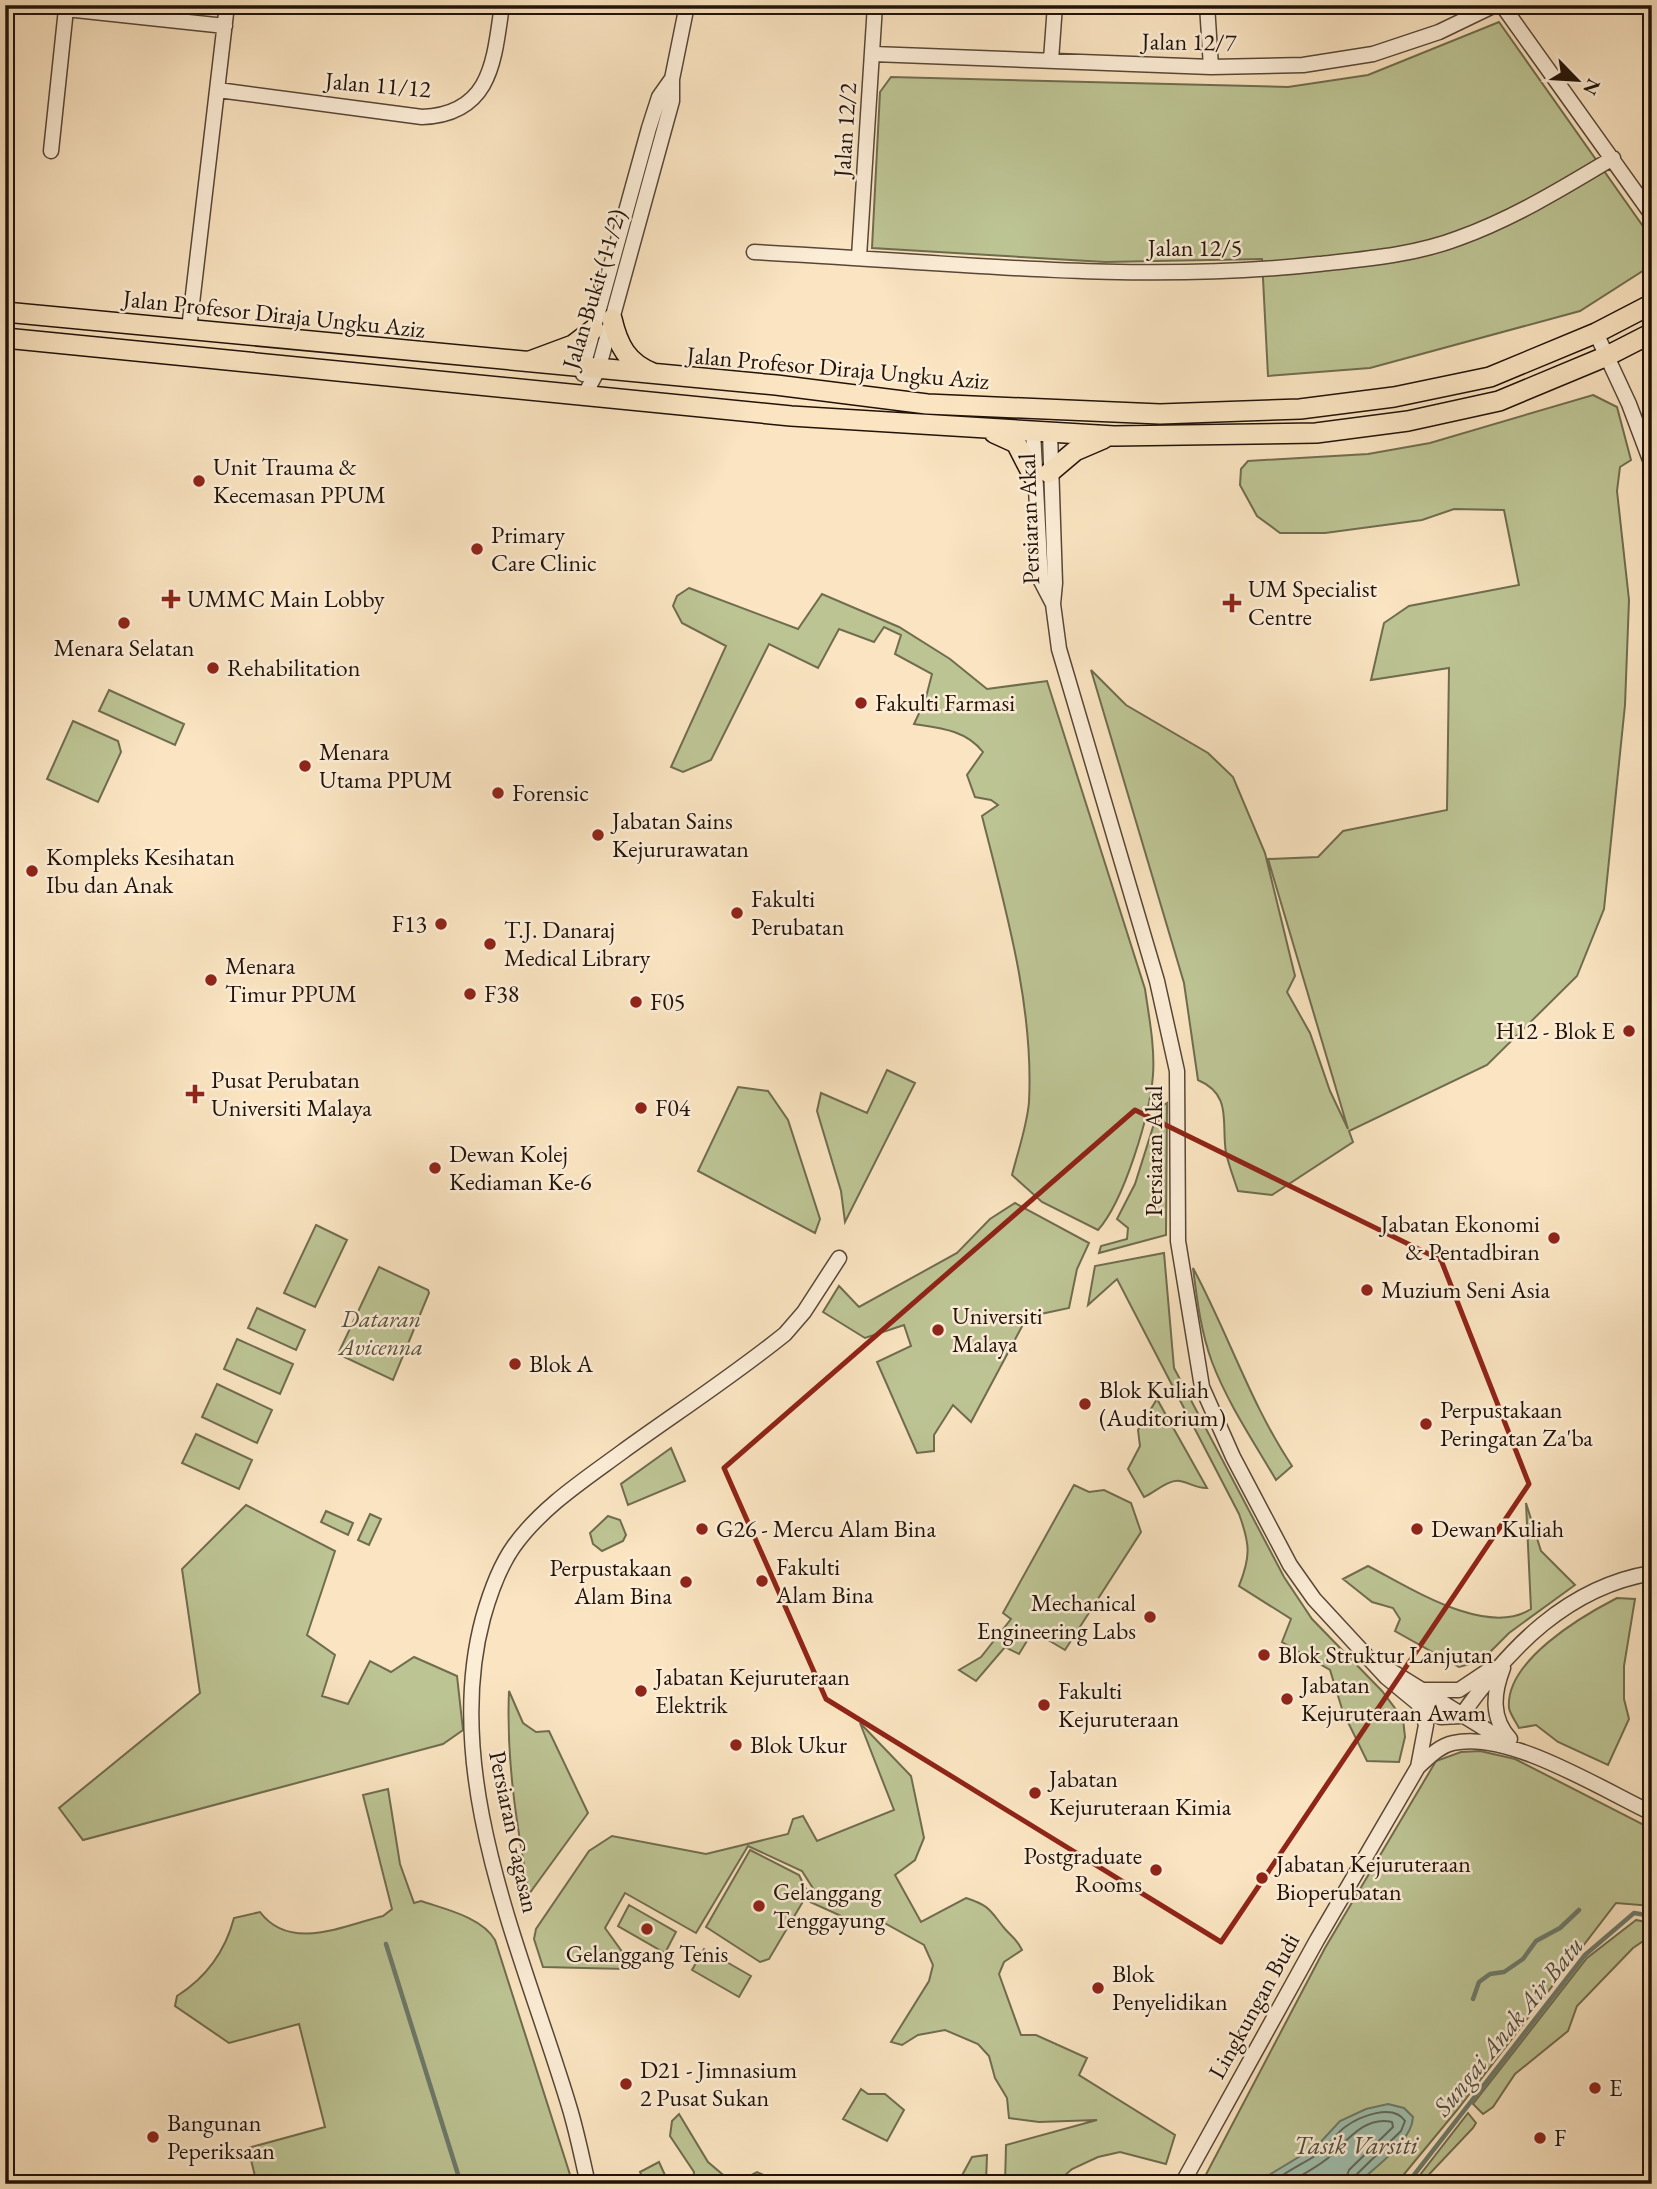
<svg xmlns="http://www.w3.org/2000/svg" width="1657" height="2189" viewBox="0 0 1657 2189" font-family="'EB Garamond',serif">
<rect width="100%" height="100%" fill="#fae4c1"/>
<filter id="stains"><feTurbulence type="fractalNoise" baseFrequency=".00286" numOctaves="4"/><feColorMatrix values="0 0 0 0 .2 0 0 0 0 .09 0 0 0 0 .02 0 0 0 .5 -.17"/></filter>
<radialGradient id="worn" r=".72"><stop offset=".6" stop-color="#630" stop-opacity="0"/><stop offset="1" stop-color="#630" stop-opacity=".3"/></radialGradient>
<path fill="#bdc494" stroke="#706c4e" stroke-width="2" d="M1499,22L1652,239V265L1580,311L1370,368L1268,376L1262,259L1105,262L872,248L880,92L891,77L1288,87L1368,75Z
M1593,395L1617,407L1631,460L1620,467L1617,491L1629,600L1625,705L1604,909L1577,976L1487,1065L1349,1131L1353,1142L1272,1195L1238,1191C1234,1179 1229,1166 1226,1153C1221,1123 1233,1095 1198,1080L1184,983L1091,670L1126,705L1208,753L1233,777L1265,853L1295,976L1287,992L1310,1033L1330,1091L1348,1129L1268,859L1318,857L1343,831L1447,810L1449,668L1371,680L1384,623L1409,606L1519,585L1504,510L1454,509L1422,520L1325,533H1280L1257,516L1240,485L1241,469L1248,461L1368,454L1430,443Z
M689,588L798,629L822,594L899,627L950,659L987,689L1047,681L1145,989C1149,1017 1155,1047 1153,1075C1150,1115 1124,1201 1098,1230L1042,1202L1012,1175C1018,1151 1027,1126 1029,1102C1034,1006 1005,907 982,816L998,805L991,800L975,797L967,775L983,752C966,730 940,728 914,724L925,701L932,674L895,654L901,635L884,627L874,642L839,629L818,668L769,644L711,760L683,772L671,767L726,646L682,623L673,606L677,596Z
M109,690L184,724L175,745L99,711Z
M73,721L118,741L121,752L98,802L47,779Z
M887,1070L915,1083L845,1222L841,1191L817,1111L821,1093L867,1113Z
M738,1087L768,1091L788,1120L820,1219L815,1233L698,1171Z
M1652,1087V1146H1647L1643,1088Z
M1167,1103L1166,1235L1099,1253L1101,1246L1127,1239L1128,1228L1117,1219L1135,1184L1159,1108Z
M1015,1203L1089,1243L1077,1269L1069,1308L1027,1317L971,1422L953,1405L934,1435V1451L917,1453L877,1362L911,1346L904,1325L865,1338L823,1312L839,1286L859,1307L957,1253L990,1219Z
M316,1225L347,1240L315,1307L284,1293Z
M1164,1253L1174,1368L1284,1577L1312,1619L1382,1691L1403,1719L1405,1737L1399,1762L1367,1761L1343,1712L1330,1670L1282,1642L1291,1619L1239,1586C1251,1556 1250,1544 1239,1514L1117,1279L1088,1305L1095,1266Z
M379,1267L428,1290L429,1293L393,1380L338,1354Z
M1193,1268C1228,1333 1251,1405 1292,1466L1276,1480C1254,1442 1228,1404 1212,1362C1201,1332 1197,1300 1193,1268Z
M257,1308L305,1330L296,1350L248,1328Z
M237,1339L293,1364L280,1394L224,1369Z
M217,1384L272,1410L257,1443L202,1417Z
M1157,1399L1207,1488C1194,1488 1191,1483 1180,1481C1168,1479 1154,1493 1144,1497L1128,1469L1140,1446L1138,1430Z
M196,1434L252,1460L239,1489L182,1463Z
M671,1448L685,1481L628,1505L621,1484Z
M1074,1485L1089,1492L1104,1490L1131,1503L1141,1532L1065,1650L1033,1631L1019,1654L1005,1647L976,1681L959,1670L981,1657L1011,1619L1003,1613Z
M1526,1503L1541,1551L1575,1585L1509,1633L1481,1661L1459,1667L1395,1631L1400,1619L1393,1608L1372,1602L1343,1579L1368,1566C1409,1587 1486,1638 1531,1609Z
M246,1505L335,1551L307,1635L335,1655L322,1696L348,1704L370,1661L391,1672L414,1657L457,1676L463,1730L443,1744L83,1840L59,1808L200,1693L182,1569Z
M326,1511L353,1523L348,1535L321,1522Z
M370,1514L381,1519L369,1545L358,1540Z
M608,1516L620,1520L626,1535L623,1541L602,1551L593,1544L590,1533Z
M1617,1598L1635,1599L1624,1666V1699L1629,1719L1608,1765L1558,1742L1536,1725L1519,1728C1516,1722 1510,1714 1509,1708C1505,1661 1582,1616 1617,1598Z
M509,1691L523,1723L536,1732L549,1731L588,1813L529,1894C517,1826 506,1761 509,1691Z
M860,1723L911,1776L924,1838L915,1860L895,1875L921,1922L966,1898C991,1906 990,1911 1005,1929C1012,1937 1017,1939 1022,1950L1004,1962L999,1974L1021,2035H1036L1087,2058L1079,2075L1175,2135L1166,2164L1120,2152L1098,2157L1072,2169L1055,2184H1005L1006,2145L1097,2120L1039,2122L1009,2118L1007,2098L995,2078L989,2056L978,2044L945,2030L918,2035L902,2045L891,2042L929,1981L933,1965L924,1945L879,1920L870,1929L810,1902L814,1890L802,1871L748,1846L696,1933L625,1893L605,1928L623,1953L626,1969L543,1967L534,1939L536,1929L589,1851L612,1836L706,1854L788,1834L793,1819L803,1816L817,1841L894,1810Z
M1480,1751L1515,1759L1652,1829V1906L1616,1903L1458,2109L1396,2184H1201L1325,1948L1436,1761L1461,1752Z
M388,1789L400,1864L414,1903L421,1901C444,1909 482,1917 495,1940L573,2184H257L248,2148L325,2127L299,2024L229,2043L175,2006L177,1996C207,1977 225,1952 234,1918L260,1912C290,1952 343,1926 383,1916L392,1909L363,1795Z
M750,1850L799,1875L808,1893L769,1959L760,1962L706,1927Z
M629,1905L676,1932L665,1953L618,1926Z
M1636,1920L1652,1923V1935L1633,1948L1577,2006L1568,2031L1515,2074L1493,2107L1483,2114L1473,2104L1587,1958Z
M704,1949L751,1976L739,1997L692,1970Z
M861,2089L868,2094H885L904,2110L887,2141L843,2119Z
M1468,2113L1476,2123L1473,2128L1420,2184H1413Z
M679,2114L708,2162L728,2179H744L757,2172L768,2177L772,2184H693L694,2172L670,2136L672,2121Z
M987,2155L986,2184H953L960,2179L972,2157Z
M659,2162L669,2184H646L640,2172Z"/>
<path fill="#9fbfad" stroke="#6d7a6b" stroke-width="2" d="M1388,2104L1404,2108L1413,2117C1412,2142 1375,2167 1357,2184H1265L1264,2178L1317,2146L1340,2121L1366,2109Z"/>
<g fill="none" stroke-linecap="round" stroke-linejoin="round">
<path stroke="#60695b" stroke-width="2" d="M1271,2184C1284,2172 1303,2164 1318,2154C1329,2147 1335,2134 1345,2127C1360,2116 1393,2103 1405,2121L1401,2131L1355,2176L1353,2184
M1286,2184C1300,2176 1316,2168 1328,2158C1346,2142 1365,2115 1392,2122L1393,2127L1349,2170L1344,2184"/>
<path stroke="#6d7a6b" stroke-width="4.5" d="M386,1944L461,2184
M1473,1999L1479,1982L1490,1974L1504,1972L1523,1959L1536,1941L1560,1928L1579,1910
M435,2184L458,2177
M1407,2184L1585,1955L1634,1913L1652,1916"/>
<g stroke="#584737" stroke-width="17">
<path id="minor" d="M54,5L66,9L225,26
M1207,5L1211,67
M1502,5L1652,215
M873,54L1211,67L1303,65L1373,54L1439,32L1495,5
M1051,60L1055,5
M218,90L422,117C492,114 494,60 502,5
M51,151L66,9
M754,252C941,261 1132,285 1319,264C1365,259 1415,255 1459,238C1514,218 1563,188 1613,158
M859,257L875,5
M189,329L227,5
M1596,333L1629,404L1652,465
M583,374L586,356L649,128L659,97L671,80
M585,394L598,370L672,101V79L687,5
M1033,432L1041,581L1053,604
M1050,433L1055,583L1053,604L1059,649L1157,981L1177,1071L1178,1241L1202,1387L1233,1457L1290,1565L1314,1599L1386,1677L1420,1705L1426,1725L1418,1767
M1375,1661L1503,1740
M1503,1668C1493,1694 1491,1718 1510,1739
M1425,1690H1459L1489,1670
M1420,1705L1441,1717L1461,1716C1509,1648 1567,1587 1652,1573
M588,2184C582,2158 577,2132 569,2106C524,1956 440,1777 483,1618C490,1593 499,1567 514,1546C542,1507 584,1480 622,1452C676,1413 733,1376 785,1334L804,1312L839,1258
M1182,2184L1317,1940L1418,1767C1429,1757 1439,1746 1453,1743C1508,1730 1601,1789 1652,1813"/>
</g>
<g stroke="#221309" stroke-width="22">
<path id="major" d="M5,312L776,385L927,404L1160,414L1300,409L1394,397L1490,377L1596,333L1652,304
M612,319C618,345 627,363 653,373
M5,338L791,416L1114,436L1316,433L1408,421L1499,401L1607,356L1652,333
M530,361L573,345L594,329
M994,433L1016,443L1033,476
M1049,473L1075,451L1103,439"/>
</g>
<use href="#minor" stroke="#fcedd7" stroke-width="14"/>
<use href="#major" stroke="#fae4c1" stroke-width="19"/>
</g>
<path fill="none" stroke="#8f2418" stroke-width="5" stroke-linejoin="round" d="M1135,1110L1441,1260L1529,1484L1221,1942L826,1699L724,1468Z"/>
<g fill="#8f2418" stroke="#fcedd7" stroke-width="2.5">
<circle cx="199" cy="481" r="7"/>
<circle cx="477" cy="549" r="7"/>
<path d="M167.5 588.5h7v7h7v7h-7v7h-7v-7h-7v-7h7z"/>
<path d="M1228.5 592.5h7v7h7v7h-7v7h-7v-7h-7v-7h7z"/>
<circle cx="124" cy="623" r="7"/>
<circle cx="213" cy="668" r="7"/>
<circle cx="861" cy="703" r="7"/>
<circle cx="305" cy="766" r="7"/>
<circle cx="498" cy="793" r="7"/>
<circle cx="598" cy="835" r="7"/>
<circle cx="32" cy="871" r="7"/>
<circle cx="737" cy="913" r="7"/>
<circle cx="441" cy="924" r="7"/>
<circle cx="490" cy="944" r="7"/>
<circle cx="211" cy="980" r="7"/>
<circle cx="470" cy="994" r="7"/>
<circle cx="636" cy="1002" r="7"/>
<circle cx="1629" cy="1031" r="7"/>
<path d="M191.5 1083.5h7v7h7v7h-7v7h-7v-7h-7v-7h7z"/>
<circle cx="641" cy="1108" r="7"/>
<circle cx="435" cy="1168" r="7"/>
<circle cx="1554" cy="1238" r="7"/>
<circle cx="1367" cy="1290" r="7"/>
<circle cx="938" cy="1330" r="7"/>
<circle cx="515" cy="1364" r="7"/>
<circle cx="1085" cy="1404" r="7"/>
<circle cx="1426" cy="1424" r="7"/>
<circle cx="702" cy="1529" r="7"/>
<circle cx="1417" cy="1529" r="7"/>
<circle cx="762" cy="1581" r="7"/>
<circle cx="686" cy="1582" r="7"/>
<circle cx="1150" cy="1617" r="7"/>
<circle cx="1264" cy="1655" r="7"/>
<circle cx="641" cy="1691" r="7"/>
<circle cx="1287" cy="1699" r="7"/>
<circle cx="1044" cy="1705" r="7"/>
<circle cx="736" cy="1745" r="7"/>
<circle cx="1035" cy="1793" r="7"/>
<circle cx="1156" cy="1870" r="7"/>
<circle cx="1262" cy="1878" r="7"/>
<circle cx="759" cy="1906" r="7"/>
<circle cx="647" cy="1929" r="7"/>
<circle cx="1098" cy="1988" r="7"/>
<circle cx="626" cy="2084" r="7"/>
<circle cx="1595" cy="2088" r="7"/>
<circle cx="153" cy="2137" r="7"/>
<circle cx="1540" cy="2138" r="7"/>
</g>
<g text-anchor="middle" stroke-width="5" stroke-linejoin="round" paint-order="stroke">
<g font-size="24" fill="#221309" stroke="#fcedd7">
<text transform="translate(1189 42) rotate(1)" y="8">Jalan 12/7</text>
<text transform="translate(378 85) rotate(5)" y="8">Jalan 11/12</text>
<text transform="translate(845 130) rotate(-86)" y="8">Jalan 12/2</text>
<text x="1195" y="256">Jalan 12/5</text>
<text transform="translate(594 289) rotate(-73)" y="8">Jalan Bukit (11/2)</text>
<text transform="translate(274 314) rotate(6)" y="8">Jalan Profesor Diraja Ungku Aziz</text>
<text transform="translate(838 368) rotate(5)" y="8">Jalan Profesor Diraja Ungku Aziz</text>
<text transform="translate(1029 519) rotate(-92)" y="8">Persiaran Akal</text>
<text transform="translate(1154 1151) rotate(-90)" y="8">Persiaran Akal</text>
<text transform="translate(514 1832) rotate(78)" y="8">Persiaran Gagasan</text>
<text transform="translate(1254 2006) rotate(-61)" y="8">Lingkungan Budi</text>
</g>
<g font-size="24" fill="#221309" stroke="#fcedd7" text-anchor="start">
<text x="213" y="475">Unit Trauma &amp;<tspan x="213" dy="28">Kecemasan PPUM</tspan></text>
<text x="491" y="543">Primary<tspan x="491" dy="28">Care Clinic</tspan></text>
<text x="1248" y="597">UM Specialist<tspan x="1248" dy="28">Centre</tspan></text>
<text x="187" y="607">UMMC Main Lobby</text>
<text x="124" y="656" text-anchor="middle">Menara Selatan</text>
<text x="227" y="676">Rehabilitation</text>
<text x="875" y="711">Fakulti Farmasi</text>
<text x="319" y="760">Menara<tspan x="319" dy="28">Utama PPUM</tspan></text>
<text x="512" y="801">Forensic</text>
<text x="612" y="829">Jabatan Sains<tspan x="612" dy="28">Kejururawatan</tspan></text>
<text x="46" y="865">Kompleks Kesihatan<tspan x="46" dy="28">Ibu dan Anak</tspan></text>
<text x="751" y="907">Fakulti<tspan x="751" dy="28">Perubatan</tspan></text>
<text x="427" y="932" text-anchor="end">F13</text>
<text x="504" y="938">T.J. Danaraj<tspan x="504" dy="28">Medical Library</tspan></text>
<text x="225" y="974">Menara<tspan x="225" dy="28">Timur PPUM</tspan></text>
<text x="484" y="1002">F38</text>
<text x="650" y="1010">F05</text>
<text x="1615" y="1039" text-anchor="end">H12 - Blok E</text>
<text x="211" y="1088">Pusat Perubatan<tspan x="211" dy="28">Universiti Malaya</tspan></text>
<text x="655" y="1116">F04</text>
<text x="449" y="1162">Dewan Kolej<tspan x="449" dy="28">Kediaman Ke-6</tspan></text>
<text x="1540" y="1232" text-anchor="end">Jabatan Ekonomi<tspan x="1540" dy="28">&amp; Pentadbiran</tspan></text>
<text x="1381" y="1298">Muzium Seni Asia</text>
<text x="952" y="1324">Universiti<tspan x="952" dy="28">Malaya</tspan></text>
<text x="529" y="1372">Blok A</text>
<text x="1099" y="1398">Blok Kuliah<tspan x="1099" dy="28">(Auditorium)</tspan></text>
<text x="1440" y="1418">Perpustakaan<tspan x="1440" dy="28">Peringatan Za'ba</tspan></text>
<text x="716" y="1537">G26 - Mercu Alam Bina</text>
<text x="1431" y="1537">Dewan Kuliah</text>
<text x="776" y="1575">Fakulti<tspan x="776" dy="28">Alam Bina</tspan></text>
<text x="672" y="1576" text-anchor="end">Perpustakaan<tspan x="672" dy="28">Alam Bina</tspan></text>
<text x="1136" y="1611" text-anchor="end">Mechanical<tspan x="1136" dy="28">Engineering Labs</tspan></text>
<text x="1278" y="1663">Blok Struktur Lanjutan</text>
<text x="655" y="1685">Jabatan Kejuruteraan<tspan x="655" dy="28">Elektrik</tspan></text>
<text x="1301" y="1693">Jabatan<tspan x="1301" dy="28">Kejuruteraan Awam</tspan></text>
<text x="1058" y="1699">Fakulti<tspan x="1058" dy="28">Kejuruteraan</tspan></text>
<text x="750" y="1753">Blok Ukur</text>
<text x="1049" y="1787">Jabatan<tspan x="1049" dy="28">Kejuruteraan Kimia</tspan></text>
<text x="1142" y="1864" text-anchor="end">Postgraduate<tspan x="1142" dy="28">Rooms</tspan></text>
<text x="1276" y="1872">Jabatan Kejuruteraan<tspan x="1276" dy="28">Bioperubatan</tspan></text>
<text x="773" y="1900">Gelanggang<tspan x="773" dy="28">Tenggayung</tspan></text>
<text x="647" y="1962" text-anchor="middle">Gelanggang Tenis</text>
<text x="1112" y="1982">Blok<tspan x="1112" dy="28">Penyelidikan</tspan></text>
<text x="640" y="2078">D21 - Jimnasium<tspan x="640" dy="28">2 Pusat Sukan</tspan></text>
<text x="1609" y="2096">E</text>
<text x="167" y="2131">Bangunan<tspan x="167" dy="28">Peperiksaan</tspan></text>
<text x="1554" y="2146">F</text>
</g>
<g font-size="24" font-style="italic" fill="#58513a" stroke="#fcedd7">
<text x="381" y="1327">Dataran<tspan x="381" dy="28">Avicenna</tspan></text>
</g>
<g font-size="26" font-style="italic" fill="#4e4f42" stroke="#fcedd7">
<text transform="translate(1508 2026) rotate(-51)" y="9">Sungai Anak Air Batu</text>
<text x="1356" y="2154">Tasik Varsiti</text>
</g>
</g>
<rect width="1657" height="2189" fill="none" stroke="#fae4c1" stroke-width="28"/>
<rect x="7" y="7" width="1643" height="2175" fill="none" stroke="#221309" stroke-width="3.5"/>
<rect x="14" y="14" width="1629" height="2161" fill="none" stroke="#221309" stroke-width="2"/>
<g transform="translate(1577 80) rotate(115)" stroke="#fcedd7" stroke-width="5" paint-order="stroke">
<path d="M0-5L12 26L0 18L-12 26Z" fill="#221309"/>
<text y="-10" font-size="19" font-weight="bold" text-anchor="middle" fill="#221309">N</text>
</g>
<rect width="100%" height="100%" filter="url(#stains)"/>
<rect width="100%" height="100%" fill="url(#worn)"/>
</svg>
